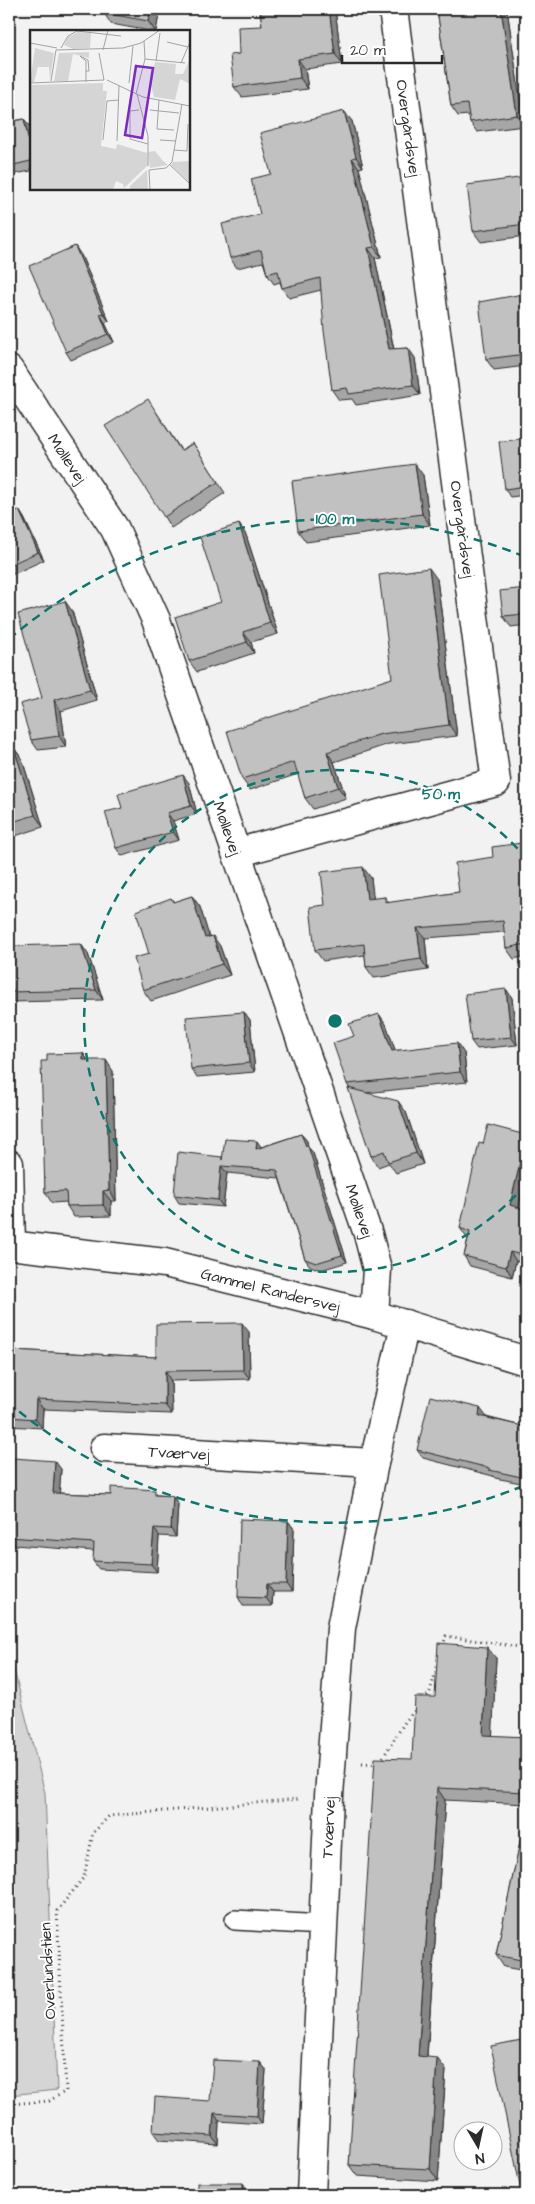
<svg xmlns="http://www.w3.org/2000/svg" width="535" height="2204" viewBox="0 0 535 2204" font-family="'Architects Daughter',sans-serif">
<rect width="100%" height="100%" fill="#f2f2f2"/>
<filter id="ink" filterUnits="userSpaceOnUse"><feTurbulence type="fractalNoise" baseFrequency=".02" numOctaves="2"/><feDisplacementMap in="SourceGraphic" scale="10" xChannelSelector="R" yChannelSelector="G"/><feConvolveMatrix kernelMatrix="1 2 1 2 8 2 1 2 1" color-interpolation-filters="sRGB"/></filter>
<g filter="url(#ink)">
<path fill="#d5d5d5" stroke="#808080" d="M9,1650L45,1793L57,2090L9,2095Z"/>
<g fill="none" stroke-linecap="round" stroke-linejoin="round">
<g stroke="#2b2b2b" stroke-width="22">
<path id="lane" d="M235,1920L323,1925"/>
</g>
<g stroke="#2b2b2b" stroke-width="31">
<g id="street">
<path id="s1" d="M9,370L115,529L156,620L368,1234L377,1269L374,1315"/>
<path d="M236,853L496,782L393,9"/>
<path d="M9,1164L11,1245"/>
<path id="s2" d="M104,1448L374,1463"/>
<path id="s3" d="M311,2195L329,1796L341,1628L374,1463L405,1324"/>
</g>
</g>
<g stroke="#2b2b2b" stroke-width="31">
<g id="secondary">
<path id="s4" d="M9,1245L165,1263L374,1315L526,1361"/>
</g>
</g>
<path stroke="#2b2b2b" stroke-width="3" stroke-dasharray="1 4" stroke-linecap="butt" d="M443,1646L446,1636L526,1648
M424,1700L430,1692L437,1667
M362,1763L379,1764L405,1722L417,1708
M9,2104L49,2101L66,2091L57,1911L84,1877L93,1833L109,1816L299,1799"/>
<use href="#lane" stroke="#fff" stroke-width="19"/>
<use href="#street" stroke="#fff" stroke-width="28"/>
<use href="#secondary" stroke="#fff" stroke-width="28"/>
</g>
<path fill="#a6a6a6" stroke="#2b2b2b" d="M160,9L156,31H150L111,24L104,13Z
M260,9H335L342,64L305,69L308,89L242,97L234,87L239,54L262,26Z
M437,9H507L524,126L477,132L470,122L469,115L458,116L451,106Z
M24,119L30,127L31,133V171L9,175V122Z
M352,121L363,167L359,168L381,257L375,258L394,349L408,348L415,358L420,395L356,405L352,399L339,400L332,390L321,290L289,298L282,288L280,282L274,284L267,274L263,262L237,268L230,258L260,214L271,174Z
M526,177V236L481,242L473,231Z
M81,255L109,321L105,323L114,342L71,360L66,352Z
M526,281V366L494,370L486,359L523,294Z
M155,410L181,450L193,443L225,493L171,528L164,517Z
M526,438V495L510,497L505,489Z
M423,475L430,525L306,542L298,531Z
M19,510L24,518L44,560L9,576V514Z
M239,524L246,535L278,634L251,642L254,653L197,672L189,661L221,602Z
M437,579L457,736L389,744L334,762L346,798L313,809L305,798L298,774L250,790L242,779L392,678Z
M526,588V625L511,627L503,616Z
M72,611L97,700L61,711L66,747L38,750L31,740L42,698Z
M14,748L22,759L43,827L9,838V749Z
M189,783L197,814L173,821L179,840L122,856L116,848L122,808Z
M522,843L526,849V956L514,959L506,948L505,932L425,938L428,970L374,978L366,967L365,955L323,961L315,950L325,905L371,878L373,899L385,897L389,903L459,892L493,857Z
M192,896L200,907L209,937L220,946L230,975L151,1001L143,990L149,954L171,898L174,902Z
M9,946L88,954L103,1000L9,1002Z
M506,989L512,998L517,1045L477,1049L471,1041Z
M244,1012L250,1020L255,1072L197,1077L191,1069Z
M386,1024L395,1050L464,1053L467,1082L366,1093L406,1112L423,1164L396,1173L389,1163L378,1167L371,1156L350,1089L347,1084Z
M83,1053L88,1060L113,1071L116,1201H111V1216L74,1217L67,1206V1202L52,1203L45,1192L47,1061Z
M301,1134L307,1141L308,1147L313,1153L347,1262L321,1270L310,1266L305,1259L279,1178L227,1173L223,1207L179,1203L174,1195L222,1157L261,1147Z
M526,1135V1175L518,1207L526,1210V1264L516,1261L512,1277L470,1266L464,1256L468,1238H467L460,1228L483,1144Z
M249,1332L250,1379L171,1381L172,1414L43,1409L42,1428L9,1426V1350L156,1357Z
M486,1416V1417L526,1427V1484L495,1478L493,1476L423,1458L417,1450Z
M61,1469L59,1493L111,1495H159L173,1496L178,1504L176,1537L159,1536L157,1572L99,1569L93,1561L94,1551L14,1545L9,1538V1531Z
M288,1521L294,1529L292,1592H273L272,1606H243L238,1597Z
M496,1658L492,1736L526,1737V1804L445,1800L427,2057L446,2070L438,2181L357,2176L349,2165L412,1759Z
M526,1814V1971L504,1967L496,1955Z
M260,2062L266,2070L262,2124L219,2121L218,2144L159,2140L153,2132L210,2101Z"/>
<path fill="#878787" stroke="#2b2b2b" d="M151,9H160L156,31H155L148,21Z
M329,9H335L342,64L335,54Z
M501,9H507L524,126L517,115Z
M298,59L305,69L308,89L300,78Z
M344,111L352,121L363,167L356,157Z
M24,119L30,127L31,133V152Z
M352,158L359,168L381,257L374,247Z
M75,246L81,255L109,321L103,313Z
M368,248L375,258L396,360L389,349Z
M100,314L105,323L114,342L108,334Z
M408,348L415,358L420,395L413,385Z
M415,464L423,475L430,525L422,514Z
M19,510L24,518L44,560L38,552Z
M239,524L246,535L278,634L270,623Z
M429,568L437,579L457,736L449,725Z
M65,601L72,611L97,700L90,690Z
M243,632L251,642L254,653L247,642Z
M54,700L61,711L66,747L59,736Z
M14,748L22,759L43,827L35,815Z
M327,752L334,762L346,798L338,787Z
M183,775L189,783L197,814L191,806Z
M167,813L173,821L179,840L173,832Z
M522,843L526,849V858L524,855Z
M363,867L371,878L375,910L367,899Z
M192,896L200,907L213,949L205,938Z
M417,928L425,938L428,970L421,959Z
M213,936L220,946L230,975L222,964Z
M81,944L88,954L103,1000L96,990Z
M506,989L512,998L517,1045L511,1037Z
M244,1012L250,1020L255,1072L249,1063Z
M379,1014L386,1024L399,1061L392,1051Z
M457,1043L464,1053L467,1082L460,1072Z
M83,1053L90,1064L83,1060Z
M106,1060L113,1071L116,1201L109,1190Z
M398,1101L406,1112L423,1164L416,1153Z
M301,1134L307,1141L308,1147L313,1153L347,1262L342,1255Z
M526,1138V1175L517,1215L510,1205Z
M257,1141L262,1148L256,1149Z
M221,1166L227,1173L223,1207L218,1200Z
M103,1191L111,1201V1216L103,1205Z
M510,1252L516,1261L512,1277L506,1267Z
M242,1323L249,1332L250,1379L243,1370Z
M165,1371L171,1381L172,1414L165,1405Z
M36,1399L43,1409L42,1428L35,1419Z
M480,1408L486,1416L485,1424L479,1416Z
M55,1461L61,1469L59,1501L53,1493Z
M173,1496L178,1504L176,1537L171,1529Z
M288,1521L294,1529L292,1592L286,1584Z
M154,1528L159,1536L157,1572L151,1564Z
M267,1584L273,1592L272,1606L266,1598Z
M487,1647L496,1658L492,1747L483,1735Z
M437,1788L445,1800L426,2068L418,2056Z
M437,2058L446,2070L438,2181L430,2169Z
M260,2062L266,2070L262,2124L257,2116Z
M214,2113L219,2121L218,2144L212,2136Z
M243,2183L248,2191V2195H243Z"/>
<path fill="#c1c1c1" stroke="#2b2b2b" d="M104,9H151L148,21L104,13Z
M260,9H329L335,54L298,59L300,78L234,87L230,55L239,54L238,27L262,26Z
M437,9H501L517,115L470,122L467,104L451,106Z
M344,111L356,157L352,158L374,247L368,248L389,349L408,348L413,385L349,394L347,388L332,390L324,331L320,278L282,288L278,271L267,274L261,250L230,258L222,224L260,214L251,179L271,174L260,133Z
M24,119L31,152V161L9,166V122Z
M526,177V224L473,231L467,185Z
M75,246L103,313L100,314L108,334L66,352L29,266Z
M521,281H526V354L486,359L479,302L523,294Z
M148,399L181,451L193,443L218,482L164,517L105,426Z
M526,438V486L505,489L499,442Z
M415,464L422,514L298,531L292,481Z
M19,510L38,552L9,565V514Z
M239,524L270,623L243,632L247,642L189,661L175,617L221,602L200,537Z
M429,568L449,725L381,734L327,752L338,787L305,798L294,762L242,779L227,731L392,678L379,575Z
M526,588V614L503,616L500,591Z
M65,601L90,690L54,700L59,736L31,740L20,704L42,698L18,614Z
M14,748L35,815L9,823V749Z
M183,775L191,806L167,813L173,832L116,848L105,812L122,808L118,794Z
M522,843L524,855H526V944L506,948L503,921L417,928L421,959L366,967L364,944L315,950L310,907L325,905L321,872L363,867L367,899L385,897V903L459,892L455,863L493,857L492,847Z
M192,896L205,938L213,936L222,964L143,990L134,958L149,954L136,911L171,898L173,902Z
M81,944L96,990L9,992V946Z
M506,989L511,1037L471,1041L465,994Z
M244,1012L249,1063L191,1069L186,1017Z
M379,1014L392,1051L457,1043L460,1072L347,1084L333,1043L354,1036L349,1024Z
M83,1053V1060H106L109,1190L103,1191V1205L67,1206L66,1191L45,1192L41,1061H47V1054Z
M348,1088L398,1101L416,1153L388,1162L384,1151L371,1156Z
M488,1125L526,1135V1138L510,1205L526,1210V1256L510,1252L506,1267L464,1256L470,1232L460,1228L479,1143L483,1144Z
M301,1134L306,1146H308L342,1255L316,1263L305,1259L277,1170L221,1166L218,1200L174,1195L178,1152L222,1157V1160L225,1139L257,1141L256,1149Z
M242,1323L243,1370L165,1371V1405L36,1399L35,1419L9,1417V1350L156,1357V1324Z
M430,1396L480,1408L479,1416L526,1427V1478L489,1470V1468L417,1450Z
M13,1458L55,1461L53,1493L111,1495V1487L155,1490V1495L173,1496L171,1529L154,1528L151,1564L93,1561L94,1543L9,1537Z
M240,1519L288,1521L286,1584H267L266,1598L238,1597Z
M438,1643L487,1647L483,1735L526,1737V1792L437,1788L418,2056L437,2058L430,2169L349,2165L375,1758L412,1759L415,1697H435Z
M526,1814V1961L496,1955Z
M526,2039V2195H522L491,2046Z
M213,2060L260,2062L257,2116L214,2113L212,2136L153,2132L155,2097L210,2101Z
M197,2183H243V2195H197Z"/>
</g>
<g fill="none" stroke="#0f766e" stroke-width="2.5" stroke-dasharray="9 6">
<path d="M526 1184A251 251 0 1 1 526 858"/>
<path d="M523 1486A502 502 0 0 1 9 1403M9 639A502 502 0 0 1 523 556"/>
</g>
<g text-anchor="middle" stroke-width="4" stroke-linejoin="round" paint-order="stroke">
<g font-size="16" fill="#2b2b2b" stroke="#fff">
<text transform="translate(409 128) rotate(82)" y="6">Overgårdsvej</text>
<text dy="6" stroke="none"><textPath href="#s1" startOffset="106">Møllevej</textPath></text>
<text transform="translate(463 529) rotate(82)" y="6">Overgårdsvej</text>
<text dy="6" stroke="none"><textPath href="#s1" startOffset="511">Møllevej</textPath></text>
<text dy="6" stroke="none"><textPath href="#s1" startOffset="916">Møllevej</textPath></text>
<text dy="6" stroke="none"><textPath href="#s4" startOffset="266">Gammel Randersvej</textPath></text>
<text dy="6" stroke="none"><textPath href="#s2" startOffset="75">Tværvej</textPath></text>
<text dy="6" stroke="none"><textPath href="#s3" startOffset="368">Tværvej</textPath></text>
<text transform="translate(47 1971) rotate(-93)" y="6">Overlundstien</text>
</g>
</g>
<g transform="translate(30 30)">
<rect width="160" height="160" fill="#f2f2f2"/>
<path d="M48,2L61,3L60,18L43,19L34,15L38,7ZM5,18L24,23L20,50L19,37H8L4,52H0ZM59,22V28L43,24L38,51H24L29,23ZM160,29V54L150,49L145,70L124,67L120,51L125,32L146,34L145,44H153ZM73,53V61H77L71,116L86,119L87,114L117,123L118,135L94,158L93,154L86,151L83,160H0V55ZM125,121L133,131L138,135L120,138L118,122ZM160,131V153L141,135L143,132ZM117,140L118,160H100V156Z" fill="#d5d5d5"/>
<path fill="none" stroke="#a2a2a2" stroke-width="1" d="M137,12L158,17M0,13L27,18M31,18L38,6L47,1L91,6M26,20L93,18L111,13L130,0M73,20L78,0M69,23L74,50M115,29L155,33M126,31L130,3M151,33L160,12M77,50L113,67L160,76M21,51L26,20M56,52V31L50,26L58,30L59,41H56M0,53L74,50M99,53L103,16M106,64L115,29L114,11M107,64L118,106V136M129,70L127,99L144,100M109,80L100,81V109L118,114M120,80L149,83M73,110L77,71L89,70M130,110L146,111M87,111L89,56M144,120L157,121L158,94M140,135L160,154M120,160L119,140L136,138L142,132L152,74"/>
<path fill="#7b2cbf" fill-opacity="0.15" stroke="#7b2cbf" stroke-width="2.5" d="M106,36L123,38L112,108L95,105Z"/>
<rect width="160" height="160" fill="none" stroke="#2b2b2b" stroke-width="2.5"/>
</g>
<circle cx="335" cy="1021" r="8" fill="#0f766e" stroke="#fff" stroke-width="2.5"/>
<g font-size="15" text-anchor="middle" font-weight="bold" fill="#0f766e" stroke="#fff" stroke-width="4" stroke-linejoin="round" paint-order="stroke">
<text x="335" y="524">100 m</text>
<text x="441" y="799">50 m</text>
</g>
<rect width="535" height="2204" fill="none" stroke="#fff" stroke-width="30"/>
<rect x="15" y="15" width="505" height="2174" fill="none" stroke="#2b2b2b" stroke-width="2" filter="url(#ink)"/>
<g transform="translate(478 2146) rotate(171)"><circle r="24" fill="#ffffff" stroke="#aaaaaa"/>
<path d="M0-4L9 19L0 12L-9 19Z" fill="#2b2b2b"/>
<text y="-8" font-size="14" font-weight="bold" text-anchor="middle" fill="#2b2b2b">N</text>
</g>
<path d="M342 55v8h100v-8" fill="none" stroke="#2b2b2b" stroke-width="2.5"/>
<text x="350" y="55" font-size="15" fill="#2b2b2b" stroke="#ffffff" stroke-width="4" paint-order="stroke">20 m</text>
</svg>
